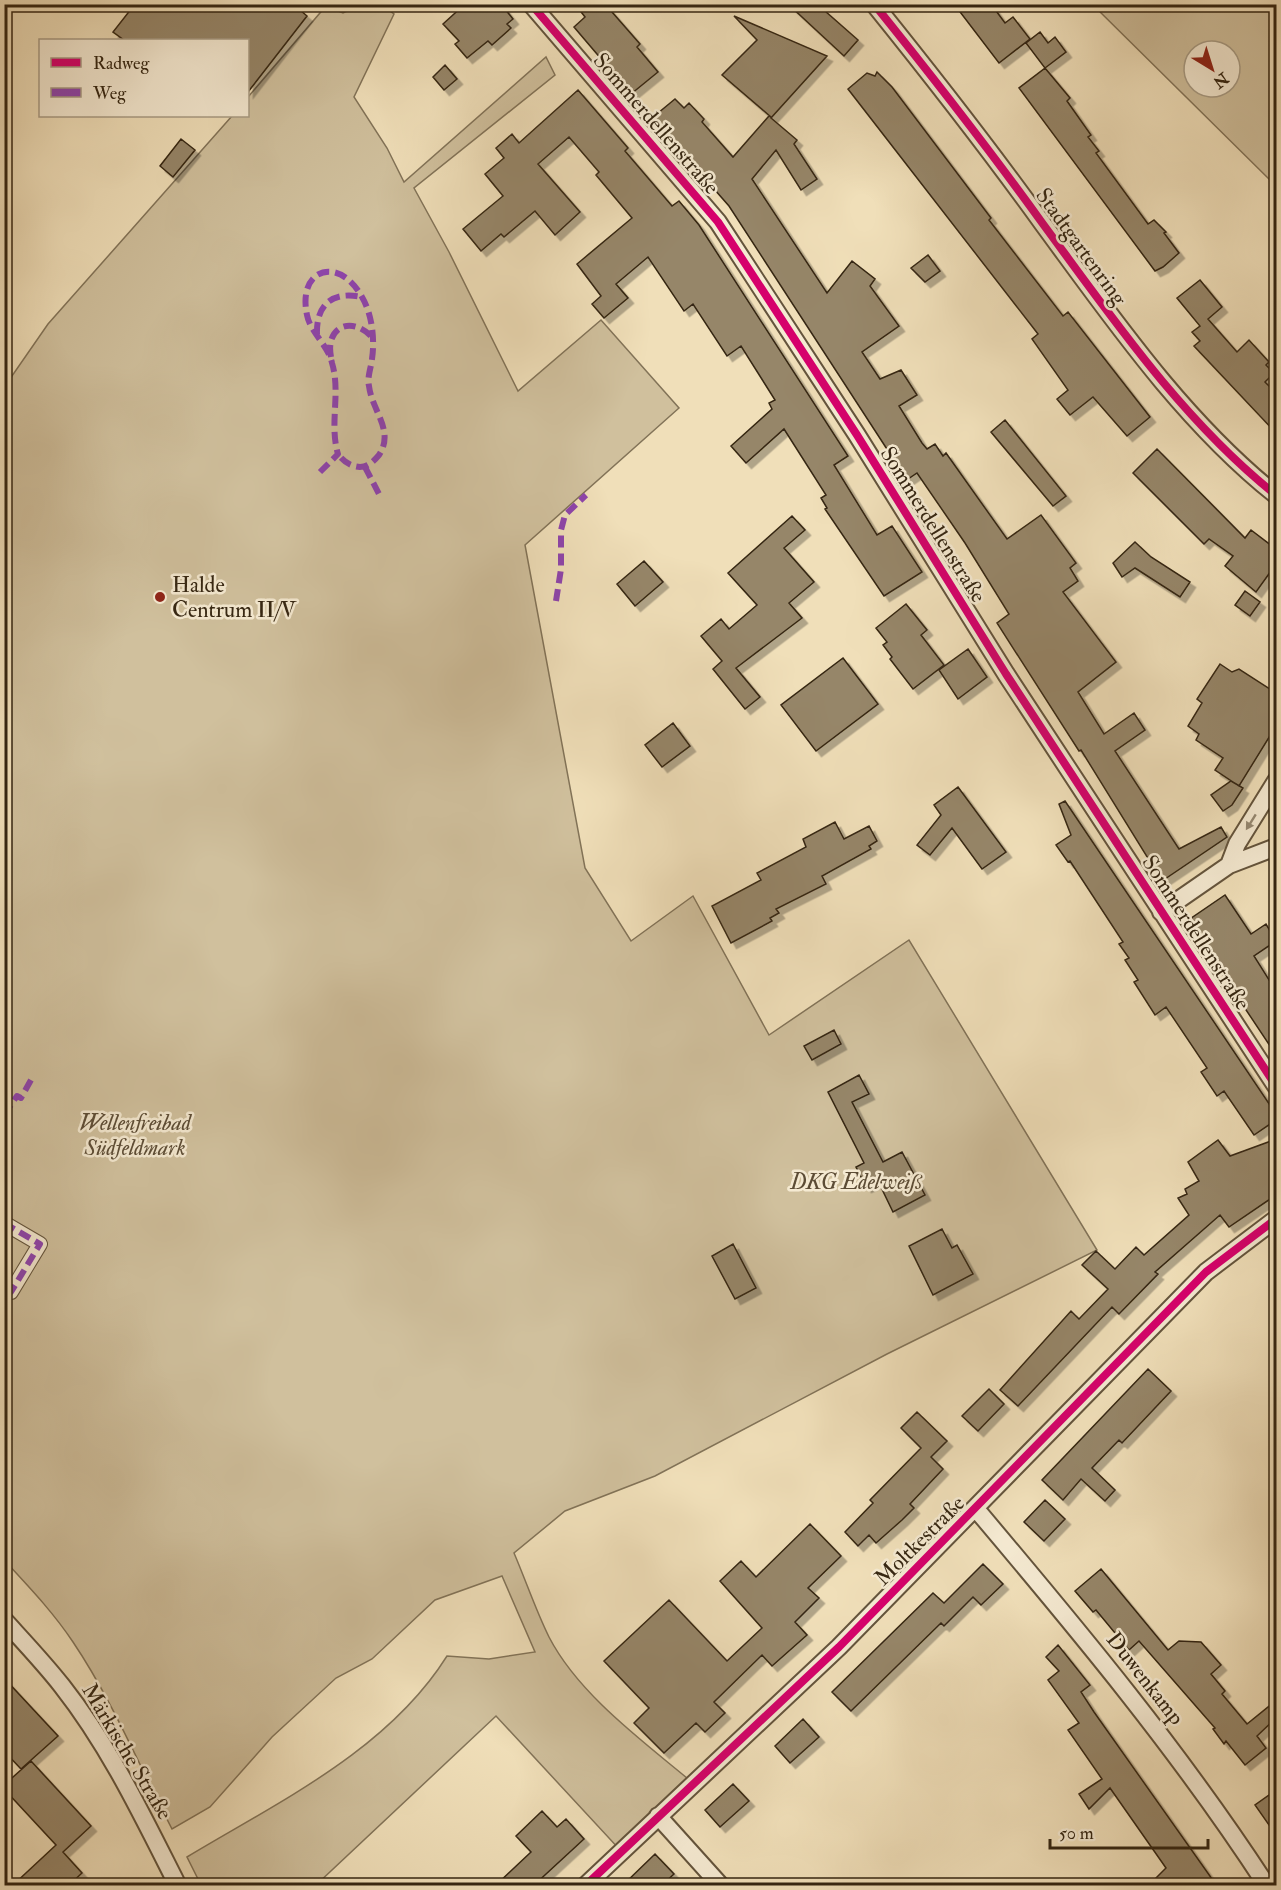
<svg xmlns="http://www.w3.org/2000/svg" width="1281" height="1890" viewBox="0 0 1281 1890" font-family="'IM FELL Double Pica',serif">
<defs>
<filter id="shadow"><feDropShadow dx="5.5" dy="5.5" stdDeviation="0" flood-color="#0004"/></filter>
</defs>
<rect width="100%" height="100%" fill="#f0dfb9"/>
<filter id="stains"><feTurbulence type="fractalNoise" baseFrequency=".00333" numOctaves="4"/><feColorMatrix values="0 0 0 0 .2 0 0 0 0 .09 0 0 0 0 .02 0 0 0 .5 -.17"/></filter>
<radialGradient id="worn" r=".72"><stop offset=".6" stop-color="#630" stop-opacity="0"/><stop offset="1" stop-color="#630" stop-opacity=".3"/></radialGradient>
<path fill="#d0c09d" stroke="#827358" stroke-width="1.5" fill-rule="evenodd" d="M360,5H382L394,14L354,97L387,148L404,182L546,57L555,75L414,188L449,252L518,391L601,320L679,408L525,545L585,868L631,941L693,896L769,1035L909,940L1097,1250L887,1354L655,1476L565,1511L514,1553C526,1581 536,1611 549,1637C579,1695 644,1742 693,1783L621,1851L496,1716L316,1885H201L187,1857C280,1801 388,1750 447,1656L489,1659L535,1652L502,1576L435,1600L372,1659L336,1678L272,1737L210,1807L172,1829C140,1767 112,1700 73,1642C53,1612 29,1587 5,1561V386L48,324L232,116H248V97L326,6L343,13Z
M1093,5H1276V186ZM1194,51H1230V87H1194Z"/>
<path fill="#968669" stroke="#352612" stroke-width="1.5" filter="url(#shadow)" d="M135,4H293L307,16L248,92V40H124L113,32Z
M465,4H501L513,19L507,24L511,28L492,45L488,41L467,58L455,44L459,41L443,24Z
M575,4H605L640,44L637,47L658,72L631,94L574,27L585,17Z
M788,4H817L858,40L844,56Z
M954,4H991L1005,23L1013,17L1030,39L999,63Z
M734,16L827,56L771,118L797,140L794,144L817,179L801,190L776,150L752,179L827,293L852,261L875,279L870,286L899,326L862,352L880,379L901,370L917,395L899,406L922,443L927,449L935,444L943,456L946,453L1007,539L1041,515L1076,563L1070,568L1078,581L1063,592L1116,662L1078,692L1104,734L1134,713L1145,730L1115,751L1179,849L1221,827L1227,837L1162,881L1081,750L1079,751L997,623L1009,614L965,543L917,473L908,479L896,463L729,206L652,118L675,99L684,108L689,103L704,119L702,122L733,157L769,116L771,117L722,75L757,40Z
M1040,32L1048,43L1055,37L1066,52L1045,68L1070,98L1067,101L1091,135L1088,137L1099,151L1096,153L1148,224L1154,220L1166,232L1164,233L1179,253L1163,267L1155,271L1019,88L1045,68L1026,43Z
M445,65L457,79L444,90L433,77Z
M877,72L892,87L991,218L989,220L1063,316L1068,312L1150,417L1127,436L1093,397L1070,415L1057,399L1068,390L1032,339L1038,334L848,89L867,73L875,76Z
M578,90L628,148L625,151L672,206L679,201L699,225L848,456L834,465L877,535L892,526L922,572L884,596L825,509L827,508L821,498L826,495L784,429L746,463L731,446L772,409L769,403L775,400L741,346L727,356L693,304L684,311L648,257L616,284L628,298L604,318L592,304L601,296L577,264L632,218L596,175L599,172L569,137L538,164L580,212L555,235L535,211L504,237L501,234L481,251L463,229L503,196L485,174L504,158L496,148L512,134L519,143Z
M181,139L195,150L173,177L160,166Z
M928,255L940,271L925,282L911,268Z
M1200,280L1222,307L1208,319L1237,352L1249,340L1269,362L1266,365L1274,373L1265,382L1276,393V433L1194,346L1200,341L1192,332L1200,326L1177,298Z
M1005,420L1066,496L1053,506L991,432Z
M1157,449L1245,538L1251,530L1276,549V564L1256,592L1225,566L1233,556L1209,539L1204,544L1133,473Z
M792,516L805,530L784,548L814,582L789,603L802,618L736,668L760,697L745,709L713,669L722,661L701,636L721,619L729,629L757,605L728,573Z
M1135,542L1151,557L1190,582L1180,597L1135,568L1122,577L1113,563Z
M644,561L663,582L635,606L617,584Z
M1245,591L1260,602L1250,616L1235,605Z
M906,604L927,630L921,635L944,665L913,689L890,659L892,657L883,645L887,642L876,628Z
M968,649L987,677L958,699L939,670Z
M843,658L878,704L816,751L781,705Z
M1220,664L1232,672L1239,669L1276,693V726L1239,786L1215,770L1223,758L1196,740L1199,734L1188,726L1202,703L1197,699Z
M673,723L690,746L662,767L645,745Z
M1231,781L1243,788L1232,805L1223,811L1211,795Z
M958,787L1006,852L982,869L952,828L930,855L917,845L941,815L934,805Z
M1065,801L1276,1114V1120L1254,1135L1224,1091L1217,1096L1201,1072L1207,1068L1166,1007L1155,1015L1134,982L1138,980L1125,960L1129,958L1119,944L1123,942L1070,861L1068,862L1056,845L1071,835L1059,804Z
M835,822L844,839L869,826L877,841L869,846L871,849L822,876L826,884L776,909L779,913L770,918L772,921L731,943L712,906L761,880L757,873L806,847L803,839Z
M1225,895L1251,934L1266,924L1276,941L1254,956L1276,991V1055L1187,921Z
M834,1030L841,1044L812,1060L804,1046Z
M859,1075L869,1094L852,1102L883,1162L902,1152L925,1195L893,1212L878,1181L866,1187L856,1167L864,1163L828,1092Z
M1218,1140L1230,1156L1271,1141L1276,1151V1195L1229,1227L1220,1215L1155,1272L1158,1274L1119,1314L1112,1307L1018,1406L1000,1390L1071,1311L1079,1319L1108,1289L1082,1265L1096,1251L1115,1269L1136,1247L1144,1255L1189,1215L1178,1198L1187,1194L1185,1189L1199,1181L1188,1162Z
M942,1229L952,1248L957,1245L973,1274L933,1295L909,1246Z
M733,1244L756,1288L735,1299L712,1256Z
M1148,1369L1171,1391L1122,1443L1119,1440L1092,1468L1115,1490L1105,1501L1081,1479L1063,1500L1042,1480Z
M989,1389L1004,1404L978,1431L962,1416Z
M917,1412L947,1441L931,1457L943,1469L910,1504L914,1508L902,1520L876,1543L869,1535L858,1546L845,1532L873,1503L870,1500L921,1448L901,1428Z
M1045,1500L1065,1519L1044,1541L1024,1522Z
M810,1524L841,1556L808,1588L819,1598L795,1622L807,1635L772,1666L762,1655L714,1702L725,1713L705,1732L696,1723L664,1753L634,1723L649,1708L604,1661L669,1600L727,1661L762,1628L720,1581L741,1561L756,1577Z
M983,1564L1003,1584L981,1605L973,1597L944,1626L941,1623L851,1711L832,1692L933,1593L944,1603Z
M1101,1569L1168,1650L1179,1641L1201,1642L1221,1665L1211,1674L1225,1691L1222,1694L1247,1724L1273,1703L1276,1708V1718L1257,1736L1266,1748L1245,1765L1226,1741L1224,1744L1213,1729L1215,1728L1139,1641L1129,1650L1096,1610L1093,1612L1075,1591Z
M1058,1645L1090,1685L1081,1692L1094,1712L1217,1886H1148L1166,1868L1110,1788L1089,1809L1079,1794L1102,1779L1068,1730L1079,1723L1048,1680L1059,1671L1046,1657Z
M4,1678L58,1736L21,1769L4,1751Z
M803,1719L819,1737L790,1763L775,1746Z
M31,1761L91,1826L63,1852L82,1873L68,1886H12L56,1845L4,1789V1785Z
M733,1784L749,1801L720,1827L705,1810Z
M1276,1790V1835L1255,1805Z
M542,1811L557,1827L566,1819L584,1839L533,1886H495L531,1852L516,1836Z
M655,1854L674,1874L661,1886H622Z"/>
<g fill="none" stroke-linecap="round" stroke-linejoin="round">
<g stroke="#64543c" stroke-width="16">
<path id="pedestrian" d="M4,1223L40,1244L11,1292H4"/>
</g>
<g stroke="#64543c" stroke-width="20">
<path id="minor" d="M531,4L718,222L857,435L1006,674L1276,1086
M874,4C932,76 989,149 1043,224C1113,319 1183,421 1276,495
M1229,865L1237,844L1276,781
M1161,912L1229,865L1276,847
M976,1509C1079,1631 1180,1752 1267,1886
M4,1620C24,1642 44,1663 62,1686C110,1747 143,1817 178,1886
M658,1816L721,1886
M585,1886L839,1647L1206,1272L1276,1219"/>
</g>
<use href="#pedestrian" stroke="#f5ead2" stroke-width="14"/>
<use href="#minor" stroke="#f5ead2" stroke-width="16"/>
<path stroke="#8e44ad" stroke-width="6" stroke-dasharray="12 6" stroke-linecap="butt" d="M317,334C316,303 334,291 362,297
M331,357C325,327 351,315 372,337
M365,467L379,494
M320,472L338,454C329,424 341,393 332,363C328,345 310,332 307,315C297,268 339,255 362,297C372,314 375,339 372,359C371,368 367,377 369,386C372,411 395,431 379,455C374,461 368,467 360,467C350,466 344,462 338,454
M556,601L561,569V530L565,515L586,495
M4,1115L17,1096L21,1098L31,1080
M4,1223L40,1244L11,1292H4"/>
<g stroke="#f5ead2" stroke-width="11">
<path id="cycleway" d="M531,4L718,222L857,435L1006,674L1276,1086
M874,4C932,76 989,149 1043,224C1113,319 1183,421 1276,495
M585,1886L839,1647L1206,1272L1276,1219"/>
</g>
<use href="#cycleway" stroke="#d6006c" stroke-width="8"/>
</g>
<defs><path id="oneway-solid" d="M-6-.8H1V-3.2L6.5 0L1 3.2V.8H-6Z" transform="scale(1.5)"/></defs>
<use fill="#958872" href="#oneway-solid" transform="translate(1251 822) rotate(122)"/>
<circle fill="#8f2418" stroke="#f5ead2" stroke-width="2" cx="160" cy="597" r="6"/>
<g text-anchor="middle" stroke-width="5" stroke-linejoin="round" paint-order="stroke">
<g font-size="22" fill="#352612" stroke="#f5ead2">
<text transform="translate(657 123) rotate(49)" y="8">Sommerdellenstraße</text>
<text transform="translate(1082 246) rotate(54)" y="8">Stadtgartenring</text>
<text transform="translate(934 524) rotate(58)" y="8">Sommerdellenstraße</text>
<text transform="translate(1197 932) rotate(57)" y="8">Sommerdellenstraße</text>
<text transform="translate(919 1540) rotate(-45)" y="8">Moltkestraße</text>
<text transform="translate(1146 1678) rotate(52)" y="8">Duwenkamp</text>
<text transform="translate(128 1751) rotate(59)" y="8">Märkische Straße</text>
</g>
<g font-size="22" fill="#352612" stroke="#f5ead2" text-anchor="start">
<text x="172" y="592">Halde<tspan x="172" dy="25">Centrum II/V</tspan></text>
</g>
<g font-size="22" font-style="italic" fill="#5c4c35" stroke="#f5ead2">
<text x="135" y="1130">Wellenfreibad<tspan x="135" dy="25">Südfeldmark</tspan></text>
<text x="856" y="1189">DKG Edelweiß</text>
</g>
</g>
<rect width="1281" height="1890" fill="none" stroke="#f0dfb9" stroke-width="24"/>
<rect x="6" y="6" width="1269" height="1878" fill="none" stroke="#352612" stroke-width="3"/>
<rect x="12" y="12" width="1257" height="1866" fill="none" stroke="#352612" stroke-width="1.5"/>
<rect x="39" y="39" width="210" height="78" fill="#f5ead2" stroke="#a89c85" stroke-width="1.5"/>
<rect x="51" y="58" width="30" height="9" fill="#d6006c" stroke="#a89c85" stroke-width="1.5"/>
<text x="93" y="69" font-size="18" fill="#352612">Radweg</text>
<rect x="51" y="88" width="30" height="9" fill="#8e44ad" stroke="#a89c85" stroke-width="1.5"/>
<text x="93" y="99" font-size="18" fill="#352612">Weg</text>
<g transform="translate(1212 69) rotate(142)"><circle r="28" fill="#f5ead2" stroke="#a89c85" stroke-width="1.5"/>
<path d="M0-4.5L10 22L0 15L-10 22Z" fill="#8f2418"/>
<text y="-9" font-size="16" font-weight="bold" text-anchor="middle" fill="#352612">N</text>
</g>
<path d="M1050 1839v9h158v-9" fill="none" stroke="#352612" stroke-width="3"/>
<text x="1059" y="1839" font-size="18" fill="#352612" stroke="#f5ead2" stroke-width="4.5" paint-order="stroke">50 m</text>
<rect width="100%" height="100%" filter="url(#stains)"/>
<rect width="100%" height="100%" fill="url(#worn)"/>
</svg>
